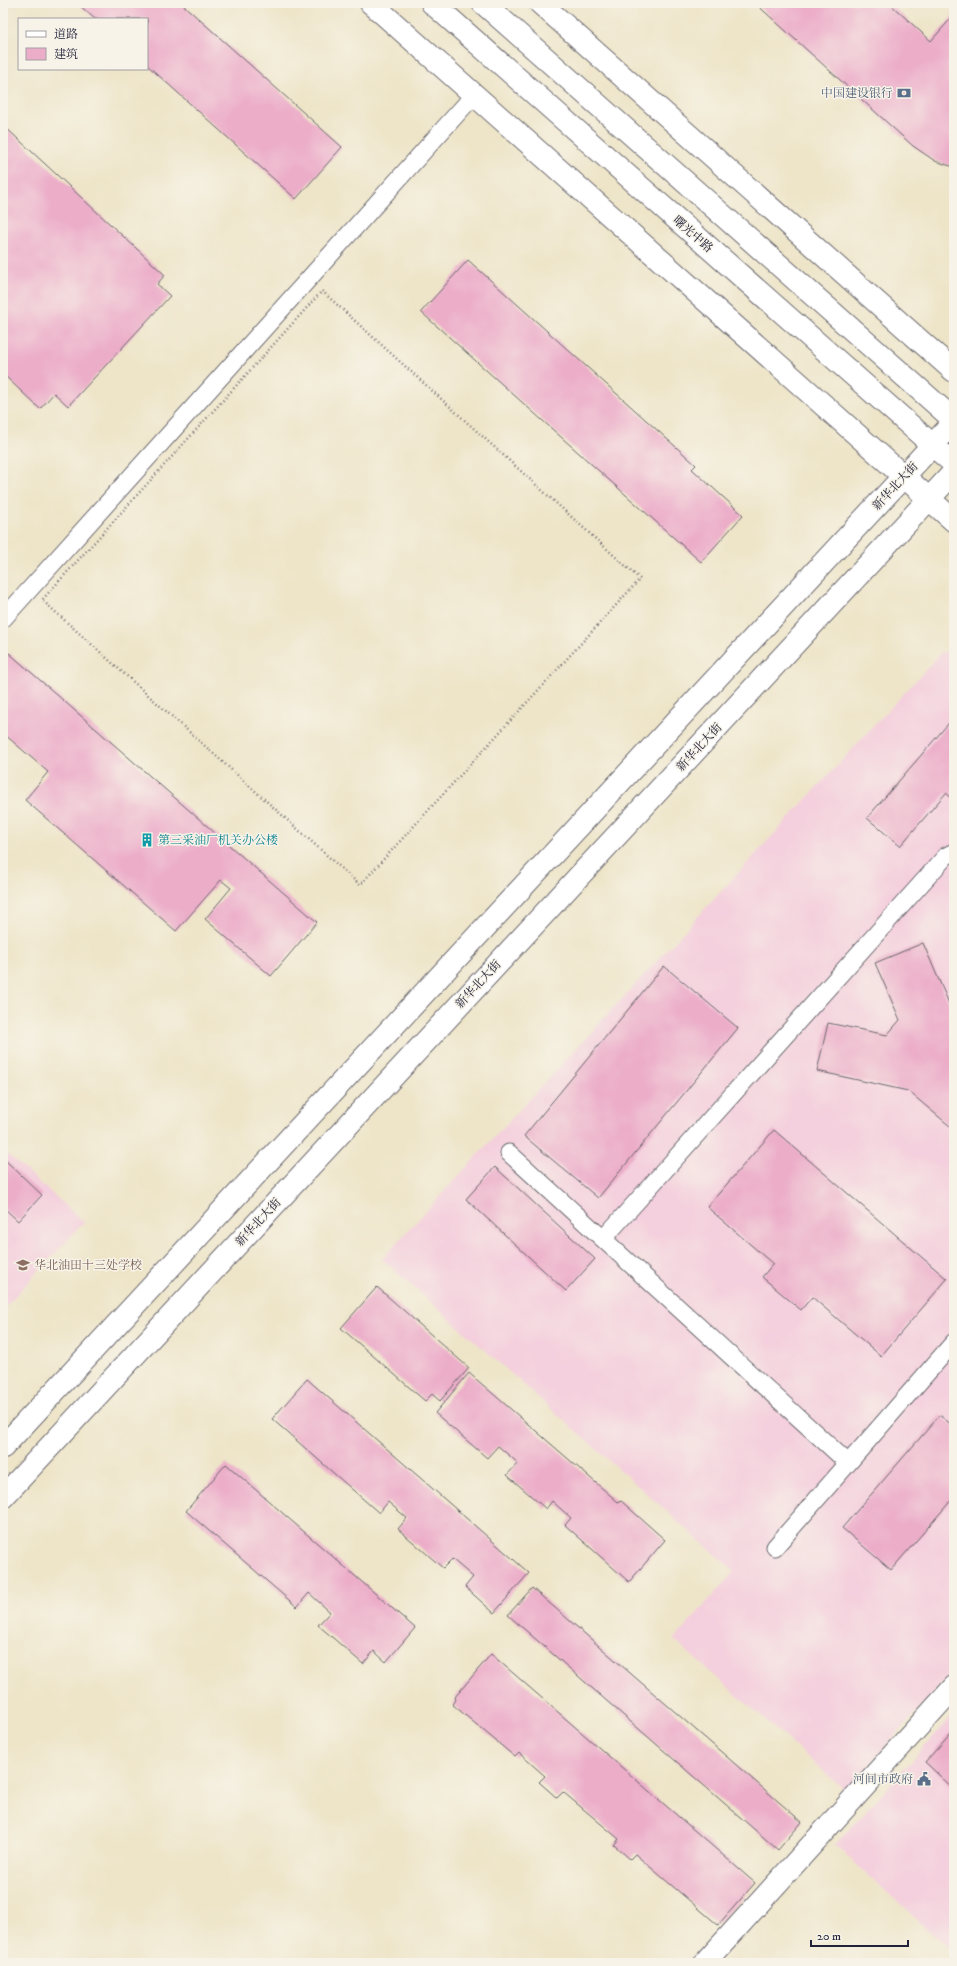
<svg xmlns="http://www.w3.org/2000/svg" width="957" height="1966" viewBox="0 0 957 1966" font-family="'IM FELL DW Pica','Noto Serif SC',serif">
<rect width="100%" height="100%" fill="#f7f3e8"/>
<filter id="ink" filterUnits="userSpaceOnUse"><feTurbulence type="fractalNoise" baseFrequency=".025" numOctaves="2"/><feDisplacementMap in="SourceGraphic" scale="8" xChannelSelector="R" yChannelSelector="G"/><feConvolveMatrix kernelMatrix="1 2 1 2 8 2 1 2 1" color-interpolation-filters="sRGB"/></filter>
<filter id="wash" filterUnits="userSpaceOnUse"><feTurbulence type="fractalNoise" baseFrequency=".012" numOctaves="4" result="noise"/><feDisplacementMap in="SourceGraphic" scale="16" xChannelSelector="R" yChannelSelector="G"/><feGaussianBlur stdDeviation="0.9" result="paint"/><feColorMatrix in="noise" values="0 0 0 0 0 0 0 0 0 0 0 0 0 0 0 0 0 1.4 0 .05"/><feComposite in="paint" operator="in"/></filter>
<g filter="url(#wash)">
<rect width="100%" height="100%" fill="#eee5c9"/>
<path fill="#f4cfdd" d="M942,652L954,654V1670L846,1791L674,1640L734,1571L382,1259Z
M3,1150L84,1222L3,1309Z
M954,1714V1953L835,1845Z"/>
<g id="blocks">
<path fill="#ecadc9" d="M77,3H181L342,147L296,199L147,65V19H95Z
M755,3H889L931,41L954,15V167L935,161L913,146Z
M3,125L165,275L157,284L170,296L68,406L54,393L40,409L3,374Z
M468,260L696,465L692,469L743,515L701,562L421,312Z
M9,653L317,922L271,976L205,919L231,888L221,880L176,931L25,800L48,772L3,733V660Z
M954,717V800L946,793L900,846L867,818Z
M923,943L954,1015V1134L951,1127L908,1091L817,1071L828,1023L887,1035L900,1020L875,963Z
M664,966L738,1028L598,1198L524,1136Z
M774,1130L947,1279L881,1356L812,1297L801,1310L762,1277L773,1264L707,1207Z
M3,1158L42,1195L18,1221L3,1207Z
M495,1167L595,1259L566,1291L466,1199Z
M377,1287L469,1368L440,1401L432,1394L425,1401L341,1328Z
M469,1373L618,1502L620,1500L665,1540L629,1582L565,1525L571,1518L552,1501L546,1509L507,1475L518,1463L498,1446L487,1458L435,1413Z
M307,1379L529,1573L494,1613L465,1587L473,1577L452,1559L443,1568L398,1529L407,1518L388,1502L379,1513L272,1419Z
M940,1415L954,1427V1497L891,1570L842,1528Z
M226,1464L415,1628L386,1662L374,1651L363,1664L318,1625L330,1612L309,1593L297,1607L186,1511Z
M532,1588L802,1822L778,1850L508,1615Z
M491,1654L755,1883L718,1925L635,1854L630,1859L614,1845L619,1839L563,1792L557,1798L539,1782L545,1776L519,1753L515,1757L452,1704L456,1699L455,1697Z
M954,1730V1789L925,1762Z"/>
</g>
</g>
<g filter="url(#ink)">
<use href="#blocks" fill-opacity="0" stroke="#69666d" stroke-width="1"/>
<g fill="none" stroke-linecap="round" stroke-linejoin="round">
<g stroke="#69666d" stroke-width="19">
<path id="service" d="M3,619L474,95
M509,1153L848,1463
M603,1239L946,856L954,852
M775,1547L954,1342"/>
</g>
<g stroke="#69666d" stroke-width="24">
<path id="minor" d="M371,3L954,521
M540,3L954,371
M705,1963L954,1687"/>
</g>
<g stroke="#69666d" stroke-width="24">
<path id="secondary" d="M432,3L954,464
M483,3L954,420
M3,1447L954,422
M3,1497L954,472"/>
</g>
<path stroke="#69666d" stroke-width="2.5" stroke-dasharray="1 3" stroke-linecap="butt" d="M322,291L640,579L360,885L42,600Z"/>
<use href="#service" stroke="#fff" stroke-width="17"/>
<use href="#minor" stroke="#fff" stroke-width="22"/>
<use href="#secondary" stroke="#fff" stroke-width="22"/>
</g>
</g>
<defs>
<g id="bank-bare" transform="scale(1.08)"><path d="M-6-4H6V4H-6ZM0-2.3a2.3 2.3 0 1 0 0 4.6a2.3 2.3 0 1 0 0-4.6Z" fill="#5c6f8a" stroke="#f7f3e8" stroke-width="2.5" paint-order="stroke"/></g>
<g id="building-bare" transform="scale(1.08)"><path d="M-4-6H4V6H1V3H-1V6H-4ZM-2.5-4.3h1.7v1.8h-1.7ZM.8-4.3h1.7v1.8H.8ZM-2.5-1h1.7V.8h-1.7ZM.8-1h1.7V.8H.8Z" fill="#0f9aa8" stroke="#f7f3e8" stroke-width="2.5" paint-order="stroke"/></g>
<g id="school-bare" transform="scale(1.08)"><path d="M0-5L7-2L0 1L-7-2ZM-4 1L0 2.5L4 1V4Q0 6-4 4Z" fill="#8d6e63" stroke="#f7f3e8" stroke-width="2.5" paint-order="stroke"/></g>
<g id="civic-bare" transform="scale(1.08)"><path d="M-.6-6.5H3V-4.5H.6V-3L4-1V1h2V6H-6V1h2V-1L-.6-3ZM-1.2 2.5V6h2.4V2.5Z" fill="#5c6f8a" stroke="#f7f3e8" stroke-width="2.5" paint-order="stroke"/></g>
</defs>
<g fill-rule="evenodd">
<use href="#bank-bare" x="904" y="93"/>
<use href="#building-bare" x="147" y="840"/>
<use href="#school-bare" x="23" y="1265"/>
<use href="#civic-bare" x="924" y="1779"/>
</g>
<g text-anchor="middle" stroke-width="3" stroke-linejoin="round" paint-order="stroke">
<g font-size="12" fill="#4e5e75" stroke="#f7f3e8" text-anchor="end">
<text x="893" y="97">中国建设银行</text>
<text x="913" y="1783">河间市政府</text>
</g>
<g font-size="12" fill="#22223b" stroke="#f7f3e8">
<text transform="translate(693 234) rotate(41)" y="4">曙光中路</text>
<text transform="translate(895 486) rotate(-47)" y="4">新华北大街</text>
<text transform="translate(699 747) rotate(-47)" y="4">新华北大街</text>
<text transform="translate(478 984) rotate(-47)" y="4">新华北大街</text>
<text transform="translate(258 1222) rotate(-47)" y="4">新华北大街</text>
</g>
<g font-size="12" fill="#0d838f" stroke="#f7f3e8" text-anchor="start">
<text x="158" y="844">第三采油厂机关办公楼</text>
</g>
<g font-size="12" fill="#785e54" stroke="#f7f3e8" text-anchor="start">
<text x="34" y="1269">华北油田十三处学校</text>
</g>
</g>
<rect width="957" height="1966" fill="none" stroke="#f7f3e8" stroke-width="16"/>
<rect x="18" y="18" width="130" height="52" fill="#f7f3e8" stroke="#a29fa3"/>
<rect x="26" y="31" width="20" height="6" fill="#ffffff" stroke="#a29fa3"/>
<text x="54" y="38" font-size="12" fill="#22223b">道路</text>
<rect x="26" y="48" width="20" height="12" fill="#ecadc9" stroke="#a29fa3"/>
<text x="54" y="58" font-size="12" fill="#22223b">建筑</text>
<path d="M811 1940v6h97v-6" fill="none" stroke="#22223b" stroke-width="2"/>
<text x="817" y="1940" font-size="12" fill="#22223b" stroke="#f7f3e8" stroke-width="3" paint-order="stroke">20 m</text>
</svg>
